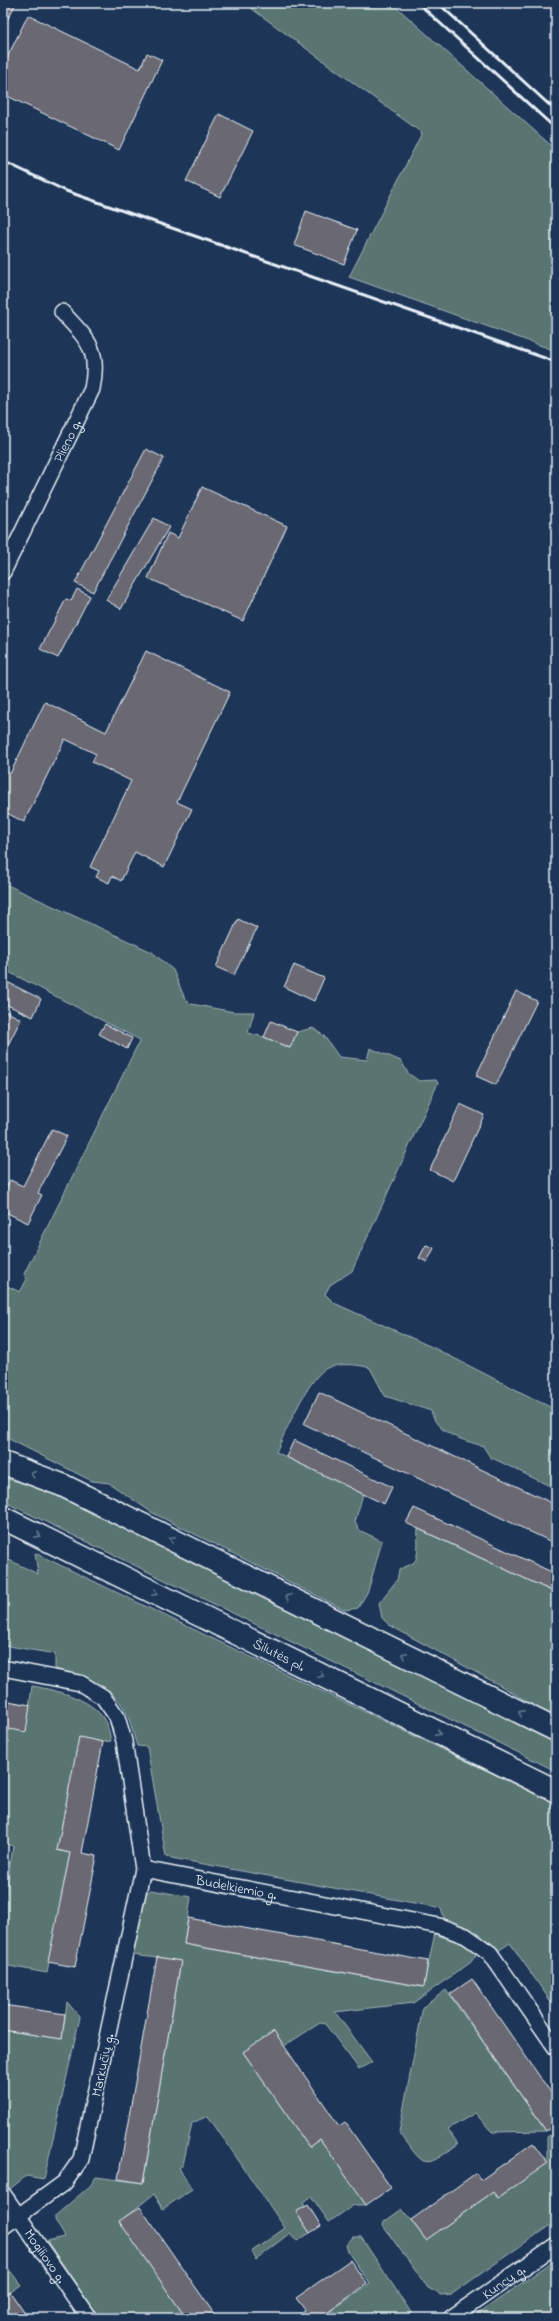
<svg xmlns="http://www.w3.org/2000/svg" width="559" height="2321" viewBox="0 0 559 2321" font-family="'Indie Flower',sans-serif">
<rect width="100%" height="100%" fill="#1d3557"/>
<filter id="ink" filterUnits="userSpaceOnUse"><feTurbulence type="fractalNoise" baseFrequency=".025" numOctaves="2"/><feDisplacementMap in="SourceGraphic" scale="8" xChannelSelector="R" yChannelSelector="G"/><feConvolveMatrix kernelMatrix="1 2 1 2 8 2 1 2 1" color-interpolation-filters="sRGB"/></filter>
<g filter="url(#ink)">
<path fill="#597572" stroke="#a0b3b5" d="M244,3H392L556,150V351L349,277L422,133Z
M3,883L152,952L173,970L185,999L191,1004L234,1012H254L248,1033L264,1037L289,1048L297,1032L313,1028L324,1036L339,1057L367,1060L370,1048L401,1061L408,1073L419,1081L436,1080L438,1083L352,1271L330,1285L325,1294L334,1303L434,1348L556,1410V1489L490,1457L483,1446C463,1440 436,1434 431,1411L385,1396L370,1368C358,1364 339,1363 327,1368C309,1376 285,1433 276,1452L363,1494L355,1522L359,1530L382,1541L368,1591L358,1608L345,1610L151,1512L109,1483L92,1481L3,1436V1284L20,1292L27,1279L24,1274L140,1040L3,969Z
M3,1478L53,1490L556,1738V1771L3,1501Z
M418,1529L556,1593V1719L503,1687L389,1625L382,1618L379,1603L397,1580L399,1570C403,1567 408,1566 413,1563C420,1559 417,1538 418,1529Z
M35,1553L556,1804V2009L510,1943L498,1951L445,1921L441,1908L166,1857L147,1747L137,1746C133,1735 131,1721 125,1710C111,1685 80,1675 55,1669V1654L3,1645V1557L38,1574Z
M32,1686C56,1690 98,1699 107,1726C109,1730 110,1736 111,1741L103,1742L79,1738L57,1850L70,1853L47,1973L3,1965V1912L13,1846L3,1843V1728L26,1731Z
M151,1890L191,1897L184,1944L423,1987L435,1933L476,1949L475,1957L470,1963L413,2003L335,2012L372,2062L359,2069L325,2024L320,2023L284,2046L243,2052L309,2147L320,2139L366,2205H354L329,2222L311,2196L303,2202L305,2207L296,2212L310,2233L297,2241L290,2233L256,2259L251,2252L285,2228L208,2116L192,2123L183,2165L179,2168L192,2189L163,2209L154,2194L120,2221L186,2318H99L47,2241L65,2237L55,2220V2216L90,2186L96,2177L143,2183L181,1961L133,1955L145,1894Z
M446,1990L546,2131L492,2132L475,2113L448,2129L458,2144C421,2172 425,2166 399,2132L423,2007Z
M67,2002L80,2017L44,2179L26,2176L10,2189L3,2180V2030L62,2039Z
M556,2131V2221L452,2294L441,2295L428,2288L383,2226L384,2222L402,2209L426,2240L493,2192L498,2198L547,2163V2137Z
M353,2237H361L412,2314L413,2318H320L370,2284L348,2252L346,2245Z
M556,2259V2318H472Z
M3,2265L11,2272L21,2285L3,2297Z"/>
<path fill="#6a6973" stroke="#e8f1f8" d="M3,3L15,5L3,28Z
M28,15L140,69L147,53L162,60L119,150L3,94V66Z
M219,114L253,131L220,197L186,181Z
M306,211L357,230L344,264L294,245Z
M146,449L164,458L93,592L75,583Z
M202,487L287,526L243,621L148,578L168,533L178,538Z
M154,518L169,527L121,609L106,600Z
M77,589L90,596L58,658L40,649L66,599L71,601Z
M146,651L230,692L177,802L192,809L164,867L135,852L121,881L112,876L109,883L96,877L99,871L90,867L131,781L92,762L96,754L65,739L24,822L3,811V770L10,774L45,702L106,732Z
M238,919L257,928L234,975L216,967Z
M294,965L324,978L314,1001L284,987Z
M3,980L41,999L33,1017L3,1003Z
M516,991L537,1001L496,1085L476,1076Z
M3,1010L21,1019L3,1055Z
M271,1021L297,1032L290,1048L264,1037Z
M105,1024L132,1038L127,1049L99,1034Z
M460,1104L484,1115L453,1181L430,1170Z
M52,1129L67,1136L38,1193L42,1195L28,1223L3,1211V1194L10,1180L23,1186Z
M426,1245L434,1248L427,1262L419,1258Z
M319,1392L556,1505V1544L304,1424Z
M294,1440L392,1487L384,1504L286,1457Z
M414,1508L556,1574V1593L406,1523Z
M3,1700L30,1705L26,1732L3,1728Z
M79,1737L103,1742L82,1853L97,1856L75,1967L48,1962L70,1853L57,1850Z
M188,1918L428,1961L424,1987L184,1944Z
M157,1957L181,1961L143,2183L118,2179Z
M472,1979L556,2100V2124L546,2131L450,1994Z
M3,2005L65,2014L62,2039L3,2030Z
M274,2031L339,2126L345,2122L391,2188L366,2205L320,2139L309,2147L243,2052Z
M533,2143L548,2163L498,2198L493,2192L426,2240L411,2220L476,2173L481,2180Z
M308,2205L321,2226L310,2233L296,2212Z
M140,2207L217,2318H186L119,2221Z
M350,2260L367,2284L320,2318H293L305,2310L296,2298Z
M10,2292L28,2318H3V2297Z"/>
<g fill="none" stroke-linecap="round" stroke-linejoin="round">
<g stroke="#e8f1f8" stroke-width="18">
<g id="street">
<path id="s1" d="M3,572L92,389C100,349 88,340 62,312"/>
<path d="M3,1668L80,1683L103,1697L117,1717L124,1741L143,1869L81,2159L65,2182L3,2227"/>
<path id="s2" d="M143,1869L439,1926L466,1936L490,1953L556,2048"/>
<path id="s3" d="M3,2194L89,2318"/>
<path id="s4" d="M451,2318L556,2245"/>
</g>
</g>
<g stroke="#e8f1f8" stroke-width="25">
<g id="primary">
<path d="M3,1463L62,1485L556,1730"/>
<path id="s5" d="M3,1518L556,1791"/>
</g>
</g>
<use href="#street" stroke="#1d3557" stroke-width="15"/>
<use href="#primary" stroke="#1d3557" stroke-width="22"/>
<path stroke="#e8f1f8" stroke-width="3" d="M418,3L556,129
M438,3L556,111
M3,161L66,191L556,362"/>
</g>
<defs><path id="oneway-chevron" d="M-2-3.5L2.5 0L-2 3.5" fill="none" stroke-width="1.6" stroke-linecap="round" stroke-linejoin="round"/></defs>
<g stroke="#64778f">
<use href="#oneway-chevron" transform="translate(33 1474) rotate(-160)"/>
<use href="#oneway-chevron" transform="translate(38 1535) rotate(26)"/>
<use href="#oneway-chevron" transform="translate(172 1539) rotate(-153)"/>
<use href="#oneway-chevron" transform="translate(155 1593) rotate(26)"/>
<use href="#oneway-chevron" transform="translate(288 1597) rotate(-153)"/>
<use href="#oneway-chevron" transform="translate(404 1655) rotate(-154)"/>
<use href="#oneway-chevron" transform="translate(321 1675) rotate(26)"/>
<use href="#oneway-chevron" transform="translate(521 1713) rotate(-154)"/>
<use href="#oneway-chevron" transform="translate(438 1733) rotate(26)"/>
</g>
</g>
<g text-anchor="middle" stroke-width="3" stroke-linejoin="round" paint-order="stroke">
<g font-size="14" fill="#e8f1f8" stroke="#1d3557">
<text dy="5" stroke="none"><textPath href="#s1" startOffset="146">Plieno g.</textPath></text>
<text dy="5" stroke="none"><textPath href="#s5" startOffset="308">Šilutės pl.</textPath></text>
<text dy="5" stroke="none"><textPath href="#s2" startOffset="95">Budelkiemio g.</textPath></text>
<text transform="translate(102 2065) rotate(-78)" y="5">Markučių g.</text>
<text dy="5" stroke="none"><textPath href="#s3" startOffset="75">Mogiliovo g.</textPath></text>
<text dy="5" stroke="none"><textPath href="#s4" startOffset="64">Kuncų g.</textPath></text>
</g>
</g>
<rect width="559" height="2321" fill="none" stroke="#1d3557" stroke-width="16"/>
<rect x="8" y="8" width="543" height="2305" fill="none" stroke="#e8f1f8" stroke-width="1.5" filter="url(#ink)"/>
</svg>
